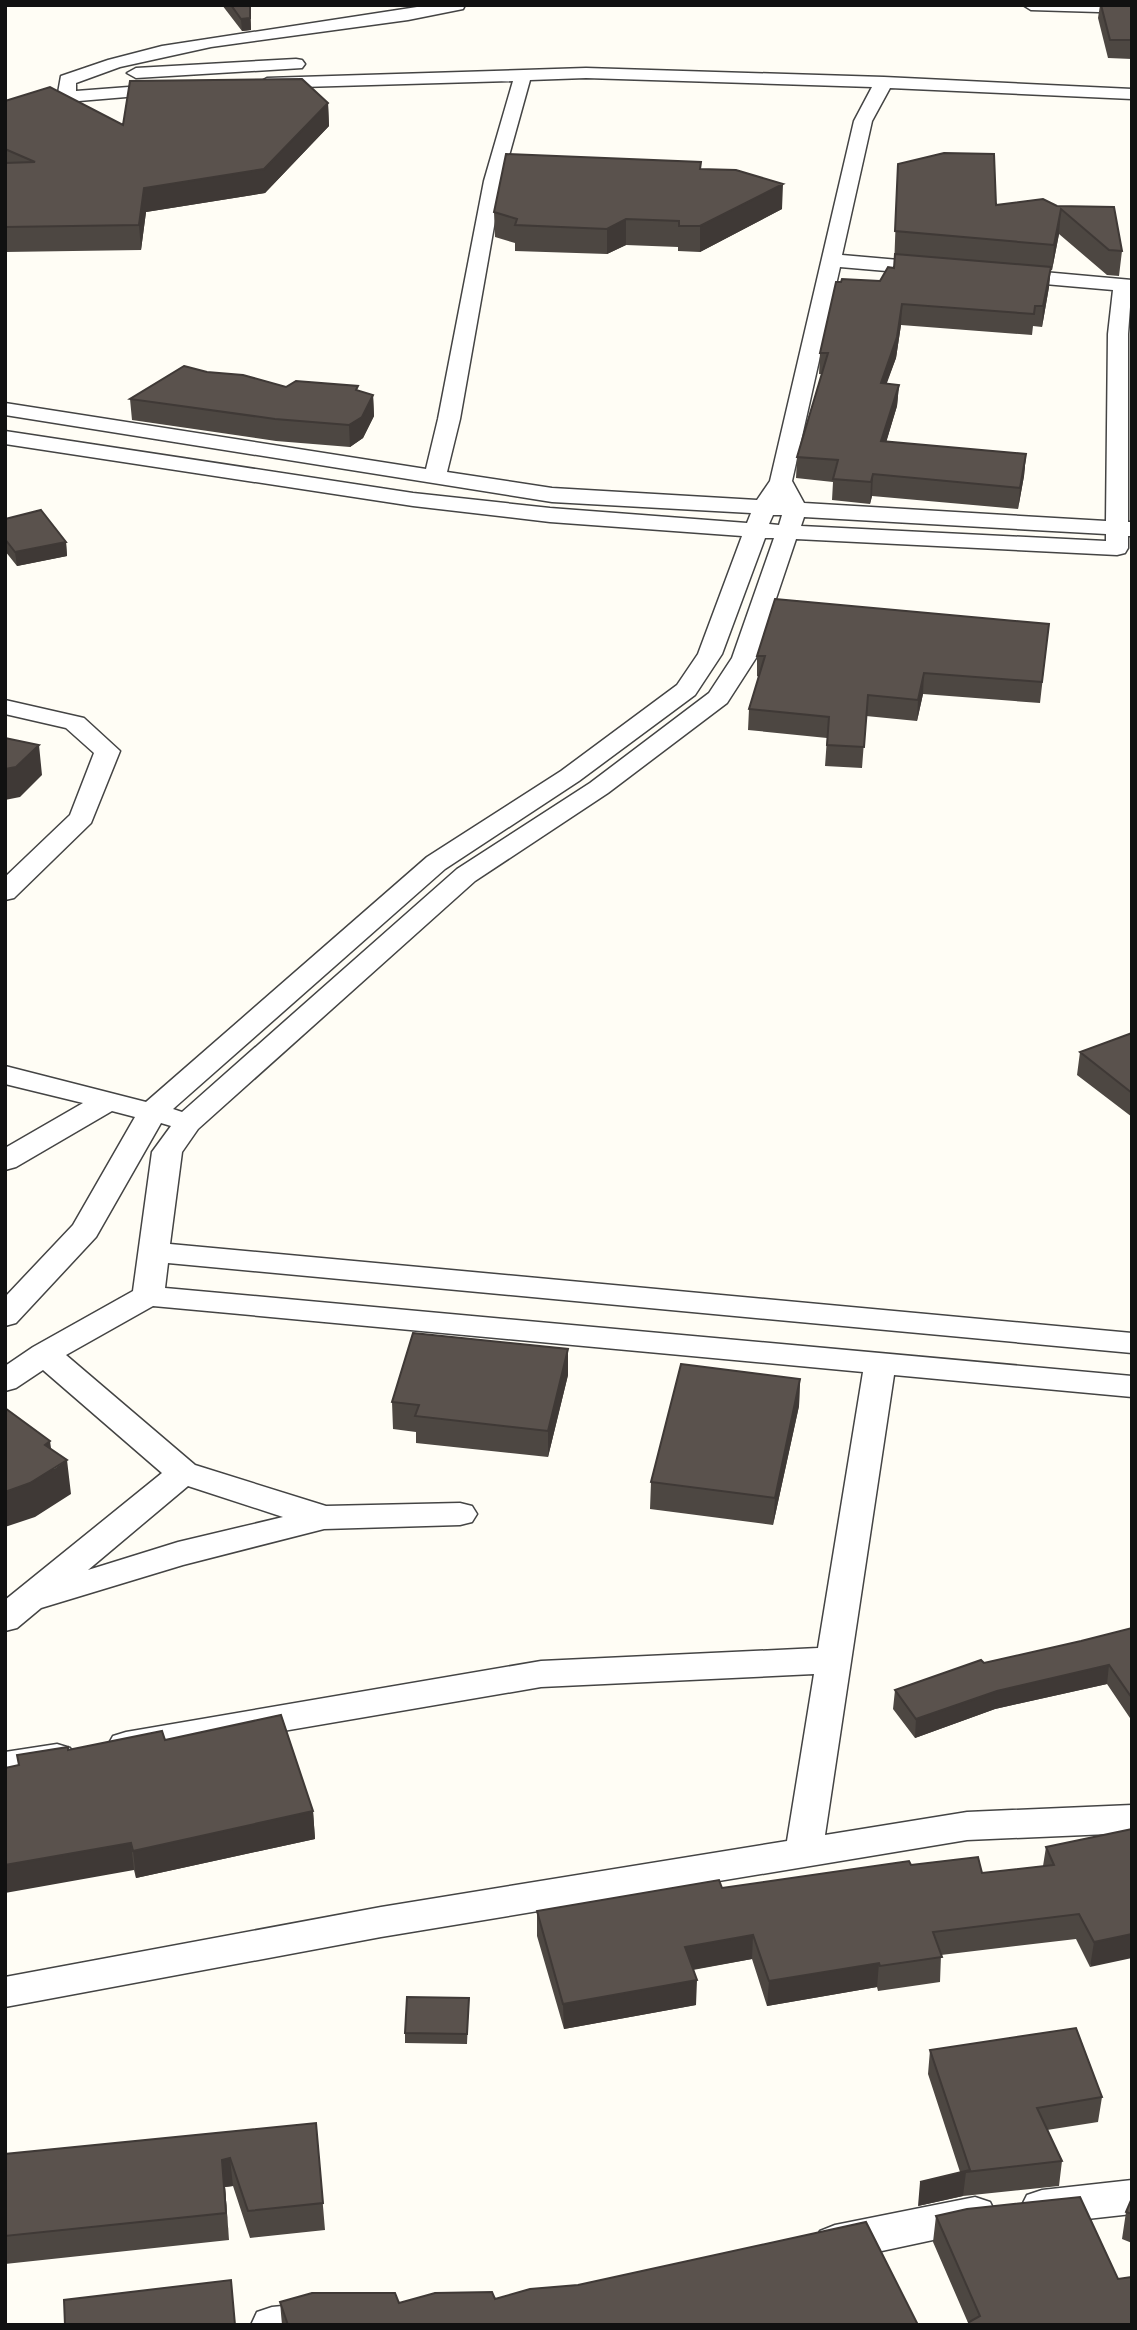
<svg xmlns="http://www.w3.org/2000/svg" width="1137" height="2330" viewBox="0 0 1137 2330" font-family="Georgia,serif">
<rect width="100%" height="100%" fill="#fffdf5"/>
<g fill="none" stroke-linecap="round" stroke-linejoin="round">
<g stroke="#444" stroke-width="3">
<path id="minor" d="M430,5H465L463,9L408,20L211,47L120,67L76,83V91L168,84L177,89L174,93L67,102L5,113V103L58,93L61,76L108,60L162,46Z
M1023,5H1132V13L1031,10Z
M296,59L302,60L305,64L302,68L136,78L127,73L136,68Z
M586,68L884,77L1132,89V99L890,88L872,121L842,255L933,263L940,265L943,269L940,273L933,275L840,267L792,481L804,503L1106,521L1108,334L1113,290L1010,281L1003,279L1000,275L1003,271L1010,269L1132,280L1128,334V522H1132V536H1128V548L1125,553L1117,555L796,539L756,658L727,703L608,793L475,881L198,1129L182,1152L170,1244L1132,1333V1353L168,1263L165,1288L1132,1376V1397L894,1375L825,1835L967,1812L1132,1805V1833L967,1840L381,1937L5,2007V1977L381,1907L787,1841L814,1674L541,1687L126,1758L113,1754L108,1745L113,1736L126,1732L541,1661L818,1648L863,1372L153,1306L66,1355L195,1465L326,1506L460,1503L472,1506L477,1514L472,1522L460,1525L324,1529L183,1565L41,1608L17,1628L5,1631V1600L162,1473L43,1370L16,1388L5,1391V1366L33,1347L133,1291L152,1152L171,1126L161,1123L96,1237L16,1323L5,1326V1297L73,1225L135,1117L112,1111L16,1167L5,1170V1148L83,1103L5,1084V1066L146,1102L427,857L561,771L677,685L698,654L742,536L550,522L413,506L5,444V431L413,493L550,508L747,523L751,513L552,502L5,415V403L426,469L438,419L484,181L513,81L267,88L258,83L267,78ZM586,78L872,87L854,121L770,481L757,500L552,488L447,472L460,419L502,181L530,80ZM773,515H782L779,525L769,524ZM804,517L1106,534V541L801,526ZM765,538H774L732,658L709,693L590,783L457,869L182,1112L173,1109L445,869L579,781L695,695L722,654ZM188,1486L283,1517L178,1542L88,1570Z
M5,700L84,718L120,751L91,823L14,898L5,900V877L70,815L94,753L66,728L5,714Z
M57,1744L70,1748L75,1757L70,1766L5,1778V1752Z
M1132,2180V2214L1042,2224L1027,2219L1021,2207L1027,2195L1042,2190Z
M975,2197L990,2202L996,2214L990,2226L975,2231L835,2261L820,2255L814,2243L820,2231L835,2225Z
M323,2302L338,2307L344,2320L342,2325H251L257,2312L272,2307Z"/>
</g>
<use href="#minor" fill="#fff" fill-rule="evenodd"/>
</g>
<path fill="#4d4742" d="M222,5H250L251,30L242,31Z
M1100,5H1132V59L1108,58L1098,18Z
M5,101L123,125L328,103L329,126L265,193L146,212L141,250L5,252Z
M701,169L782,209L700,252L678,251V247L626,245L607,254L515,251V243L495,237L494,212Z
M897,188L996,205L1057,206L1122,251L1119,276L1107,275L1059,234L1052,270H1050L1049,287L1042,327L1033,326L1032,335L901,325L896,358L886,384L899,385L897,406L886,442L1026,454L1024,476L1018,509L872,496L870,504L832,500L833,482L796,478L797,457L822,374H819L820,353L880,281L894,268Z
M207,372L286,387L358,391L373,395L374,416L363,438L350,447L276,441L132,420L130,399Z
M1132,427V492H1131V438Z
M5,519L66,542L67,556L17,566L5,551Z
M1049,624L1040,703L923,694L917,721L866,716L862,768L825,766L827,738L748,730L749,709L759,677L757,676V656Z
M1132,1033V1117L1077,1075L1080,1052Z
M568,1375L548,1457L416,1443V1432L393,1429L392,1402Z
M800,1379L799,1406L773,1525L650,1509L651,1482Z
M1132,1628V1721L1107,1684L995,1709L915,1738L893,1709L895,1690L984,1663L1081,1641Z
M165,1740L313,1811L315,1839L136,1878L134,1870L19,1765L68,1750Z
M1132,1829L1090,1967L1076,1939L941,1955L940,1982L878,1991L877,1987L767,2006L752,1959L693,1970L696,2005L564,2029L537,1936V1911L911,1865L982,1873L1043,1866L1046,1847Z
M469,1998L467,2044L405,2043V2033Z
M930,2050L1102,2097L1098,2122L1047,2130L1062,2161L1059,2186L963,2196L918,2206L960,2172L928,2074Z
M316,2123L325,2230L250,2238L233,2186L225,2187L229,2240L5,2264V2154Z
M1132,2198V2243L1122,2239L1126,2212Z
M936,2216L1132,2325H969L933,2242Z
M495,2299L918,2325H282L280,2302L399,2303Z"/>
<path fill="#3f3936" d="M250,5L251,30L242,31L241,19Z
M328,103L329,126L265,193L146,212L141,250L139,225L144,188Z
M783,184L782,209L700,252V226Z
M1061,209L1059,234L1052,270L1054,245Z
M626,219V245L607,254V229Z
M1051,267L1049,287L1042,327L1043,306Z
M902,304L901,325L896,358L879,405L881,383Z
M899,385L897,406L880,463L881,441Z
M373,395L374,416L363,438L350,447L349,425Z
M1026,454L1024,476L1018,509L1020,488Z
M873,474L872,496L870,504L871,482Z
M66,542L67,556L17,566L15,552Z
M924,673L923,694L917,721L918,700Z
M39,745L42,775L20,797L5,800V769Z
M568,1349V1375L548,1457V1431Z
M800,1379L799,1406L773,1525L775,1498Z
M50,1441L54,1469L67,1460L71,1494L35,1517L5,1527V1492L45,1445Z
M1109,1665L1107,1684L995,1709L915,1738L916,1719L997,1691Z
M313,1811L315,1839L136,1878L133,1851Z
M131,1843L134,1870L5,1893V1865Z
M1132,1934V1958L1090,1967L1094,1942Z
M753,1935L752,1959L684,1971L685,1947Z
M879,1963L877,1987L767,2006L769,1981Z
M697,1980L696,2005L564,2029L563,2004Z
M230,2158L233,2186L225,2187L229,2240L222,2160Z
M966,2172L963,2196L918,2206L920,2182Z"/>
<path fill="#5a524d" stroke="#3f3936" stroke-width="2" d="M231,5H250V18L241,19Z
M1101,5H1132V40H1110Z
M302,79L328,103L264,169L144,188L139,225L5,227V163L35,162L5,149V101L50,87L123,125L130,81Z
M944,153L994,154L996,205L1043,199L1057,206L1114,207L1122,251L1109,250L1061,209L1054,245L895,231L898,164Z
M506,154L701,162L700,169L736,170L783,184L700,226H679V221L626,219L607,229L515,225L517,219L494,212Z
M895,254L1051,267L1043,306H1035L1034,314L902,304L897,337L881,383L899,385L881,441L1026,454L1020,488L873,474L871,482L833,479L838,460L797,457L828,353H820L836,282H841L842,279L880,281L888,267L894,268Z
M184,366L207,372L243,375L286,387L296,381L358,386L356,390L373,395L362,417L349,425L275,419L130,399Z
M41,510L66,542L15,552L5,539V519Z
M775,599L1049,624L1042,682L924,673L918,700L868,695L864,747L827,745L829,717L749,709L765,656H757Z
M5,738L39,745L16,767L5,769Z
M1132,1033V1093L1080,1052Z
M413,1333L568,1349L548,1431L415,1416L419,1405L392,1402Z
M681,1364L800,1379L775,1498L651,1482Z
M5,1408L50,1441L45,1445L67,1460L30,1483L5,1492Z
M1132,1628V1698L1109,1665L997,1691L916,1719L895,1690L981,1660L984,1663L1081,1641Z
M281,1715L313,1811L133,1851L131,1843L5,1865V1768L19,1765L17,1755L68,1747V1750L162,1731L165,1740Z
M1132,1829V1934L1094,1942L1079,1914L933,1932L942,1957L880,1966L879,1963L769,1981L753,1935L685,1947L697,1980L563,2004L537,1911L719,1880L722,1888L909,1861L911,1865L978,1857L982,1873L1054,1865L1046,1847Z
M407,1997L469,1998L467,2034L405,2033Z
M1076,2028L1102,2097L1037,2108L1062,2161L966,2172L920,2182L970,2170L930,2050Z
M316,2123L323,2203L248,2211L230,2158L222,2160L226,2213L5,2236V2154Z
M1080,2197L1118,2279L1132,2277V2325H971L969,2322L980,2316L936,2216L967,2209Z
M1132,2198V2214L1126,2212Z
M866,2222L918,2325H288L280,2302L312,2293H395L399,2303L435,2293L492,2292L495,2299L530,2289L578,2285Z
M231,2280L235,2325H65L64,2300Z"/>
<rect width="1137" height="2330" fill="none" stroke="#111111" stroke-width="14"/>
</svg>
